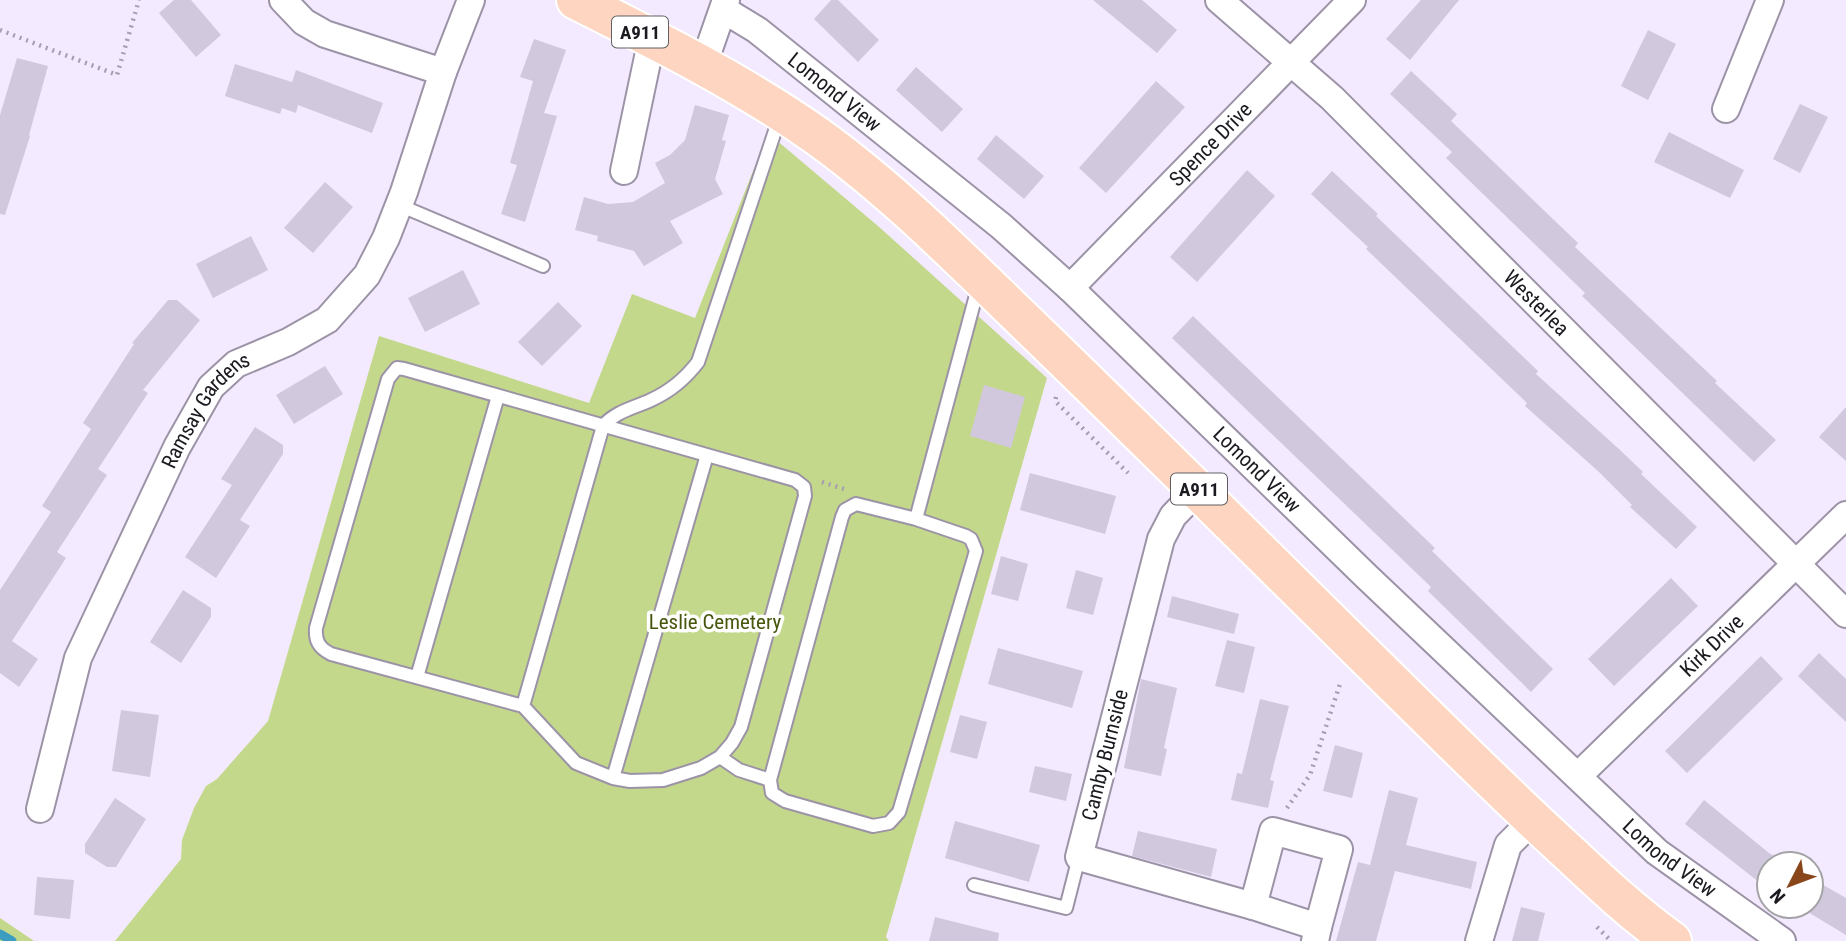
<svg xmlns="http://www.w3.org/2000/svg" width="1846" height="941" viewBox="0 0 1846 941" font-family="'Roboto Condensed',sans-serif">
<rect width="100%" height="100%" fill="#f3eaff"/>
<path fill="#c3d88b" d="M768,133L878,226L1047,378L886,937L889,941H115L181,859L182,840L194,808L206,786L217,779L268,721L379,336L589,403L632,294L695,318Z
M0,918L34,941H0Z"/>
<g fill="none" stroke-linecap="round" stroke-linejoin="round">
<path stroke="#3c9dc1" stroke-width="9" d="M0,934L12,941"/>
</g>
<path fill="#d1c8dd" d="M174,0H191L221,35L196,57L159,13Z
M831,0H838L879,40L858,62L814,19Z
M1093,0H1142L1177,30L1157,53Z
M1421,0H1459L1410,60L1386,39Z
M1648,30L1676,44L1648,100L1621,86Z
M534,39L566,50L544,113L557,116L525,222L501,214L517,165L510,163L533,81L520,77Z
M17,58L48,66L29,135L30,136L5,215L0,214V115Z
M235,64L292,82L296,70L383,103L372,133L298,105L296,113L282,108L280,114L225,96Z
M916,67L963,109L942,132L896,90Z
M1411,71L1457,114L1451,121L1578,243L1575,247L1717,381L1715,383L1776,440L1754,462L1582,296L1585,293L1446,158L1452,152L1390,94Z
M1156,81L1185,107L1106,193L1079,168Z
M1800,104L1828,117L1800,173L1773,159Z
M695,105L729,115L722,140L726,141L715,179L723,194L670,221L683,243L644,266L634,251L597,241L598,236L575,230L584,197L608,204L633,202L665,183L655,163L670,155L685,140Z
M1669,132L1744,170L1730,198L1654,162Z
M996,135L1044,176L1024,199L977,159Z
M1247,170L1275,196L1197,282L1170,257Z
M1332,171L1378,214L1376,216L1538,371L1536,374L1620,450L1643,472L1641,474L1697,527L1676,549L1630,507L1632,505L1599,472L1525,406L1527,403L1366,249L1368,247L1311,194Z
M325,182L353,207L313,253L284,228Z
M251,236L268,270L213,298L196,264Z
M463,270L480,304L425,332L408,298Z
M168,300H177L200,320L143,390L148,393L98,469L107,475L57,552L66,558L12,641L38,659L19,687L0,673V590L51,512L42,506L91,429L83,423L134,344L132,343Z
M558,302L582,326L542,366L518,342Z
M1193,316L1435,548L1432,551L1553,669L1531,692L1428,591L1431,587L1172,338Z
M325,366L343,394L294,424L276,395Z
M984,385L1025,397L1011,448L970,436Z
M1846,407V461L1819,437Z
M255,427L283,445V454L240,520L250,526L216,578L185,557L232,485L221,479Z
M1030,473L1116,496L1105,534L1020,510Z
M1001,556L1028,564L1018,601L991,594Z
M1076,570L1103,578L1093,615L1066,608Z
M1671,578L1698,606L1614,686L1588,659Z
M183,590L211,608V617L181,663L150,642Z
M1172,596L1239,614L1234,634L1167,617Z
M1227,640L1255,647L1244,693L1215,686Z
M998,648L1083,671L1072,708L988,684Z
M1819,653L1846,679V722L1798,676Z
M1761,656L1783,679L1687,773L1665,751Z
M1141,679L1177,688L1164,748L1167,749L1161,776L1124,768Z
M1260,699L1289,706L1270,780L1274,781L1268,808L1231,800L1237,773L1242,774Z
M121,710L159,715L150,777L112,771Z
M960,715L987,722L977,759L950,752Z
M1335,745L1363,753L1352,798L1323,791Z
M1035,766L1072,774L1066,801L1029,792Z
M1389,790L1418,798L1406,845L1477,862L1471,889L1395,871L1376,941H1336L1358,862L1370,865Z
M115,798L146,819L116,867H107L85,853V844Z
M1704,800L1769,853L1787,864H1769V890L1685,824Z
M955,821L1040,845L1029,882L945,858Z
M1138,831L1217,849L1211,877L1132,856Z
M37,877L74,880L70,919L34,915Z
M1811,878L1846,898V935L1798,906H1811Z
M1521,907L1545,913L1538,941H1512Z
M935,917L999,933L998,941H929Z"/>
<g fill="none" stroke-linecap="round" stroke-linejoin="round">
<g stroke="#9c93a6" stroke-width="16">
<path id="lane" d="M399,205L543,266
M397,368L404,369L795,480L804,487L805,496L741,727L732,743L720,757L701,768L663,780L630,781L613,778L576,763L523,706L331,654C319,648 315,641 316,628L388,379Z
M916,519L966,536L971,539L976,551L899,812L889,823L873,826L785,801L772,793L770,780L842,517L845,510L856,504L916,519L979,284
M417,677L498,396
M523,706L603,426C616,411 634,408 651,400C671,391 685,379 698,362L780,116
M720,757L739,770L770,780
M613,778L707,455
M974,885L1066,908L1079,857"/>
</g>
<g stroke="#9c93a6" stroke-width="30">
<g id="street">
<path d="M283,0L304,22L325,34L443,72"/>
<path id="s1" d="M1219,0L1332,98L1846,614"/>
<path id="s2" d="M724,10L757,30L1001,226L1070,288L1366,576L1657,852L1782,941"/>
<path d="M703,66L726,0"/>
<path d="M1726,109L1770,0"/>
<path d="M624,171L652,38"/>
<path id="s3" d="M1070,288L1352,0"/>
<path d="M1199,489L1173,516L1161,539L1079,857L1253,906L1318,927L1315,941"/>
<path id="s4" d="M1578,776L1846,515"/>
<path id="s5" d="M40,809L78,658L177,447L211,387L236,364L288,342L327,320L367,275L386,238L404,192L443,72L471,0"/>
<path d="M1253,906L1273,831L1339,849L1318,927"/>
<path d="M1479,941L1508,845L1533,820"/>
</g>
</g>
<g stroke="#fff" stroke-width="42">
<path id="primary" d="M576,0C658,41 742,83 817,136C899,195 968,267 1040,336C1164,456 1286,578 1409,699C1461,750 1513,802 1567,851C1601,883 1634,914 1672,941"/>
</g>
<path stroke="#a59eae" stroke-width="4.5" stroke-dasharray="2 5" stroke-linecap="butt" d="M0,30L117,75L139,0
M1056,397L1055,401L1128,473
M822,482L844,489
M1287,808L1310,775L1341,681
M1597,927L1611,941"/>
<use href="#lane" stroke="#fff" stroke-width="12"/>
<use href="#street" stroke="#fff" stroke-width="26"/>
<use href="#primary" stroke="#fdd5c1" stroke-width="38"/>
</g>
<g text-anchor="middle" stroke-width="7" stroke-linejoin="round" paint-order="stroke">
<g fill="#fff" stroke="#605e63" stroke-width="2">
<rect x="612" y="16.5" width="56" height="31" rx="5"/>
<rect x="1171" y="473.5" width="56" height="31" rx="5"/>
</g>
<g font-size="19" font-weight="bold" fill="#1c1920">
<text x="640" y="39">A911</text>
<text x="1199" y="496">A911</text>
</g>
<g font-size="21" fill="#1c1920" stroke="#fff">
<text dy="7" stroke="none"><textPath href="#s2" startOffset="138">Lomond View</textPath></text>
<text dy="7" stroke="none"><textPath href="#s3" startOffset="201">Spence Drive</textPath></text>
<text dy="7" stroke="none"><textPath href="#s1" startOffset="439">Westerlea</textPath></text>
<text dy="7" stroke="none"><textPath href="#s5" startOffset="436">Ramsay Gardens</textPath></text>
<text dy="7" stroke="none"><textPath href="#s2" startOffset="705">Lomond View</textPath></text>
<text dy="7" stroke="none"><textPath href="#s4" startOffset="187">Kirk Drive</textPath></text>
<text transform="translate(1105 755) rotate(-76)" y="7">Camby Burnside</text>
<text dy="7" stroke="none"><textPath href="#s2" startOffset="1272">Lomond View</textPath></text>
</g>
<g font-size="21" fill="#46560b" stroke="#fff">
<text x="715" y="629">Leslie Cemetery</text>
</g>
</g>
<g transform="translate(1790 885) rotate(228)"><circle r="33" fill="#ffffff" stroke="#a4a3a6" stroke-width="2"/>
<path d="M0-5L12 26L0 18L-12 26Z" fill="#8a461b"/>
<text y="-10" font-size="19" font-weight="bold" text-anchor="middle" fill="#1c1920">N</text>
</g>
</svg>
